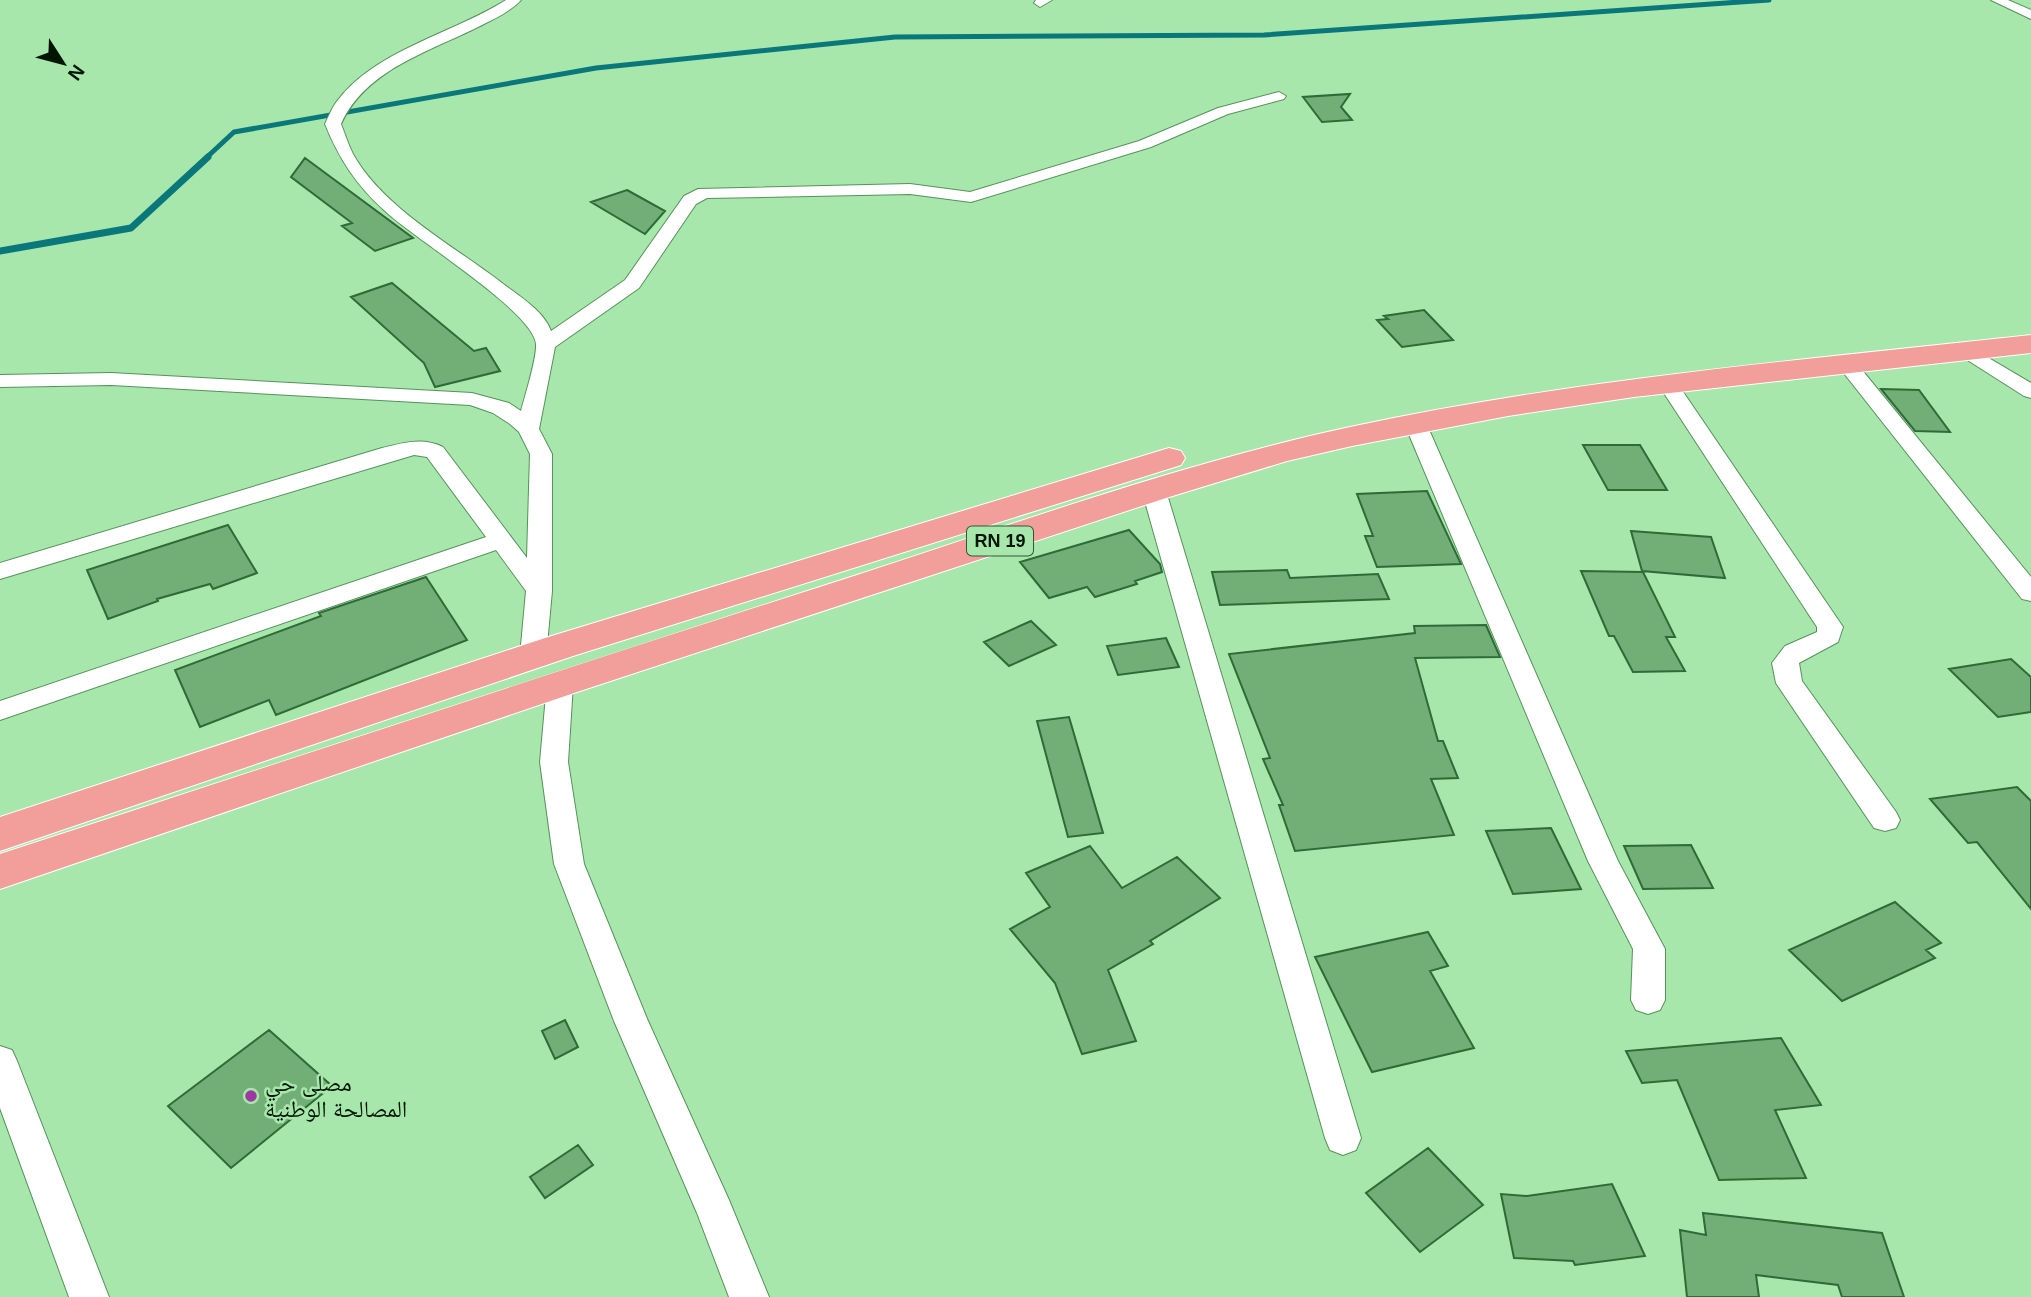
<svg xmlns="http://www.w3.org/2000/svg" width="2031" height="1297" viewBox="0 0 2031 1297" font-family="Arial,'Noto Naskh Arabic',sans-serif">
<rect width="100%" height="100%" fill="#a7e7ab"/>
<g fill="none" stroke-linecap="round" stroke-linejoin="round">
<path stroke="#0a777b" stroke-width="5" d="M206,158L234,132L596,68L895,37L1264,35L1769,0"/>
<path stroke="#0a777b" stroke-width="7" d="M0,251L131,228L208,157"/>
</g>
<path fill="#71af76" stroke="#2e6b36" stroke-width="2" d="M1350,94L1341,107L1352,120L1322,122L1303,97Z
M305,158L413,238L375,251L342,226L352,223L291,177Z
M627,190L665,211L645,234L591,202Z
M392,283L474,351L486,348L500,371L435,387L424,363L351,297Z
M1424,310L1453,340L1402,347L1377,320L1388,319L1384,316Z
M1881,389L1919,390L1950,432L1915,431Z
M1583,445H1640L1667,490H1608Z
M1427,491L1461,564L1377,567L1365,536H1373L1357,494Z
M228,525L257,573L213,589L210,584L157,599L158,601L108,619L87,570Z
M1129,530L1160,564L1162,572L1135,581L1137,584L1095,597L1087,587L1049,598L1020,562Z
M1631,531L1711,537L1725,578L1642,571Z
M1287,570L1290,578L1378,574L1389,599L1220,605L1212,572Z
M1581,571L1643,572L1675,637H1666L1685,671L1633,672L1614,636H1609Z
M426,577L467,640L276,715L269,700L200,727L175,670L321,616L319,613Z
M1031,621L1056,645L1009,666L984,642Z
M1486,625L1500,657L1415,658L1438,741H1443L1458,778L1431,779L1454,835L1295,851L1279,805H1283L1263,759L1270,758L1229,654L1415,633L1414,626Z
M1166,638L1179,667L1118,675L1107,646Z
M2011,659L2031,677V712L1998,717L1949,669Z
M1069,717L1103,833L1068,837L1037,721Z
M2017,787L2031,801V909L1977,842L1968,843L1930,799Z
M1551,828L1581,889L1513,894L1486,831Z
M1691,845L1713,888L1643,889L1624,846Z
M1090,846L1122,888L1177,857L1220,898L1150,941L1153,944L1108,970L1136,1041L1082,1054L1055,983L1010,929L1050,907L1026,873Z
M1895,902L1941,943L1926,950L1935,958L1842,1001L1789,950Z
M1428,932L1448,966L1430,971L1474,1048L1372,1072L1315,957Z
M565,1020L578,1047L555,1059L542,1031Z
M269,1030L332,1086L231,1168L168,1106Z
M1781,1038L1821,1105L1775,1110L1806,1178L1719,1180L1677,1080L1642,1083L1626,1051Z
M578,1145L593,1165L545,1198L530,1177Z
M1428,1148L1483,1205L1420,1252L1366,1193Z
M1612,1184L1645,1256L1575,1265L1573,1261L1514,1258L1501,1194L1527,1196Z
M1703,1213L1882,1233L1904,1297H1842L1838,1285L1756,1275L1759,1297H1687L1680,1230L1706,1235Z"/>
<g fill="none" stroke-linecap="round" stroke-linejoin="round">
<g stroke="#55925b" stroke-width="2">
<path id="minor" d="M506,0H521C511,11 494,19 480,26C429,52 366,69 341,124C345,134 348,144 353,154C383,208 454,246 502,283C519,296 544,311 551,331L625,280L684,196L698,189L910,184L970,192L1139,141L1218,108L1279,92L1286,96L1284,99L1228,114L1151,147L971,202L910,194L707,198L696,204L639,288L555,347L539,429L552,454V591L546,656L542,662L533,665L524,662L520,656L526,591L496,550L0,720V701L486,537L427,457L414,455L0,579V563L382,448C403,443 423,437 443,447L527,558L530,454L519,432L510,424L493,413L470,405L111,385L0,387V375L111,373L472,393L509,403L521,411C525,396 537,358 536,344C533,311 413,238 385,211C357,186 339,159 325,124C329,116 332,107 338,100C376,50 454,33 506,0Z
M1036,0H1052L1040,7L1034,3Z
M1991,0H2008L2031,10V19Z
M1965,344L2031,383V398L2024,396L1958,354L1955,350L1958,346Z
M1846,357L1853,359L2031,577V601L2022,599L1839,367L1836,363L1839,359Z
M1668,378L1675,380L1843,627L1838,642L1799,663L1802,681L1896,812L1900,820L1896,828L1885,831L1874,828L1776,683L1772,663L1785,646L1817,632V627L1658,384L1661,380Z
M1416,419L1424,420L1427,425L1618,861L1665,949V1000L1660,1010L1648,1014L1636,1010L1631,1000L1633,949L1588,861L1405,425L1408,420Z
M1154,484L1162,486L1166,491L1361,1138L1356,1150L1343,1155L1330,1150L1325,1138L1142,491L1146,486Z
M560,675L570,678L573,684L568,762L584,864L648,1021L729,1200L769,1297H729L697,1213L614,1021L554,864L540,762L547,684L550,678Z
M0,1046L12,1050L17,1061L109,1297H69L0,1108Z"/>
</g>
<g stroke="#fff" stroke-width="2">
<path id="primary" d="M2031,335V353L1634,397L1508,416L1352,446L1287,461L1166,498L574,693L0,889V854C285,761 569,667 854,576C1018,523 1182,463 1350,427C1574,379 1804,360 2031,335Z
M1169,448L1181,451L1185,458L1181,465L573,656L0,851V817L545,638Z"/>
</g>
<use href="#minor" fill="#fff" fill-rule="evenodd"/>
<use href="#primary" fill="#f29e9a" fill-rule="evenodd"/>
</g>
<circle fill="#9d3aa1" stroke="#a7e7ab" stroke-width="2.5" cx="251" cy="1096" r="7"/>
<g text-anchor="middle" stroke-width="5" stroke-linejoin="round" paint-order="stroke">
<rect fill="#a7e7ab" stroke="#325535" stroke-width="2" x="967" y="526.5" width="66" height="29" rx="5"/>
<g font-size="18" font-weight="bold" fill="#001603">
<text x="1000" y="547">RN 19</text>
</g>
<g font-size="23" fill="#001603" stroke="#a7e7ab" text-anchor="start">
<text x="265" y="1091">مصلى حي<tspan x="265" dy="26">المصالحة الوطنية</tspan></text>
</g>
</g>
<g transform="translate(63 63) rotate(126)" stroke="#a7e7ab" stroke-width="5" paint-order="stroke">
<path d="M0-5L12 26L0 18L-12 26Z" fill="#001603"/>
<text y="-10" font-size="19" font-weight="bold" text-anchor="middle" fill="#001603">N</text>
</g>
</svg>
